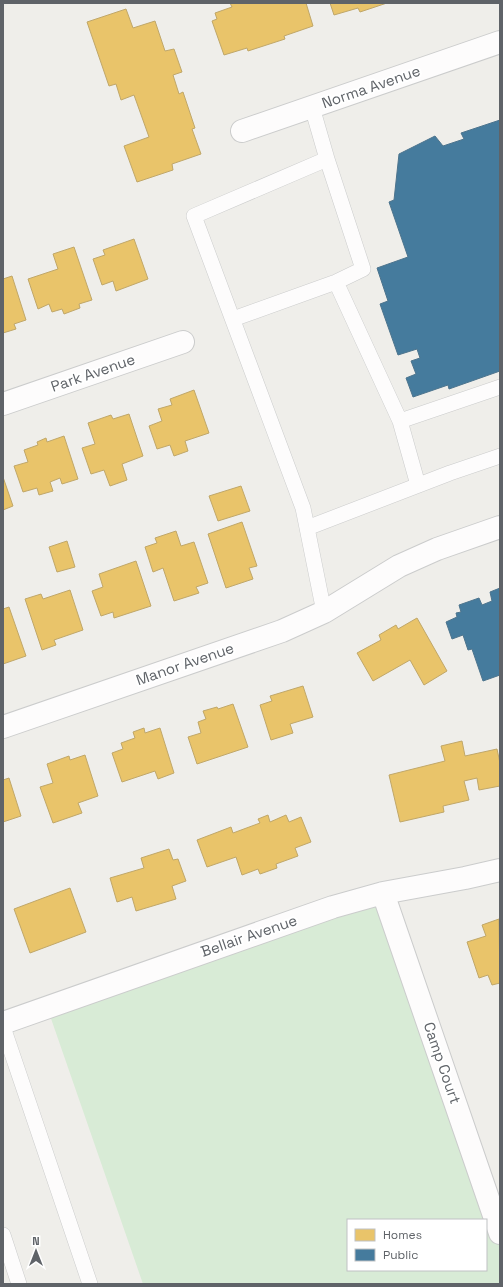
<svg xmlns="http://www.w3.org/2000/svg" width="503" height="1287" viewBox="0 0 503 1287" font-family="'Space Grotesk',sans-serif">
<rect width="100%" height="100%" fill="#efeeea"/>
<path fill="#d8ebd6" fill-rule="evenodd" d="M383,893L500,1233V1284H143L47,1007ZM348,1220H486V1270H348Z"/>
<path fill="#e9c46a" stroke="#c0a769" d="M230,3H306L313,26L284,36L285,39L248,51L247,48L224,55L212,21L217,19L215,13L232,7Z
M330,3H387L360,12L358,8L334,15Z
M126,9L133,28L155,21L165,51L174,49L182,72L173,75L179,94L183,92L195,128L192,129L201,154L172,164L173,170L137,182L124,146L149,137L134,95L121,100L116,84L109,86L87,22Z
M134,239L148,279L116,291L113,281L102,285L93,259L105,255L103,250Z
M74,247L92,300L79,304L80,308L64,314L62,309L52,312L49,304L38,309L28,279L58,269L53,254Z
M12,276L26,320L14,324L16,329L3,333V279Z
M194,390L209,433L185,441L188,451L174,456L170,445L157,449L149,426L162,421L158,409L172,405L170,399Z
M129,414L143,456L122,464L127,480L110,486L104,470L91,474L82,448L95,444L88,423L111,415L113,419Z
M64,436L78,479L62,484L60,478L50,482L53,491L39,495L37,488L23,492L14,466L28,462L24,450L38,445L37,442L46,438L47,442Z
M3,477L13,506L3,510Z
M241,486L250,511L218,521L209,496Z
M242,522L257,566L249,568L253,579L226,588L208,534Z
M176,531L181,546L194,542L208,583L196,587L199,593L174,601L163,568L153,572L145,547L157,543L155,538Z
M67,541L75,567L57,572L49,547Z
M136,561L151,606L114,618L113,612L101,616L92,591L103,587L99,574Z
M70,590L83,630L54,640L56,645L42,650L25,599L41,594L43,599Z
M9,607L26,656L3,664V609Z
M417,618L447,671L424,685L410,660L373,681L357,653L381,640L379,635L396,625L398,629Z
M303,686L313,717L290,724L293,733L271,740L260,705L272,701L270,696Z
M233,704L248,747L197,764L188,737L201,733L198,722L206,719L203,711L217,707L218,709Z
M144,728L145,733L160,728L174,773L158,779L155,771L122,782L112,753L123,749L121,743L135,738L133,732Z
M462,741L465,756L497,749L500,763V786L479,790L477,778L464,781L469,800L443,806L444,812L400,822L389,775L445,761L441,746Z
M85,755L98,796L78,803L82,813L53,823L40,787L53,783L47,764L69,756L70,760Z
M9,778L21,816L3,822V780Z
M268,815L270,822L286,815L289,822L301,817L311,842L295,848L298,856L276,864L277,868L260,874L258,869L242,875L236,857L207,867L197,840L231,827L233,833L260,823L258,819Z
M169,849L173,860L178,859L186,881L172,886L176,899L136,911L132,897L117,902L110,878L144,868L141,858Z
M70,888L86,932L30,953L14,909Z
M499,919L500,983L492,985L488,975L479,978L467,942L486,936L482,925Z"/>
<path fill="#457b9d" stroke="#4d748d" d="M500,120V371L449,389L448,385L413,397L406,378L416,374L411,361L420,358L417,349L398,355L380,304L388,301L377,268L408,257L389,202L394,200L399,154L435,136L443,146L464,139L461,133Z
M500,588V675L483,681L472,649L468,650L463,635L452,639L446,622L457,617L456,613L461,612L459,605L479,598L482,605L492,601L490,592Z"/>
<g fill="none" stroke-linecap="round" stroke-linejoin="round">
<g stroke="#cbcccc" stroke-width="16">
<path id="service" d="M336,282L400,421L500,387
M233,319L336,282L363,269L327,159L312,107
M400,421L418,485
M307,528L450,473L500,456
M324,612L303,508L194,216L327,159
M3,1027L90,1284
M3,1235L19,1284"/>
</g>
<g stroke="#cbcccc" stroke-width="24">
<path id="minor" d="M242,131L500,42
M3,404L183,342
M3,727L282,631L324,612L399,566L437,549L500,527
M383,893L500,1233
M3,1023L333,907L383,893L465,878L500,870"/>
</g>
<use href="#service" stroke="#fdfcfc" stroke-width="15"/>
<use href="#minor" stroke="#fdfcfc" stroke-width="22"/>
</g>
<g text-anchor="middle" stroke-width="4" stroke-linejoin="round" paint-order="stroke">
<g font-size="15" fill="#5f6368" stroke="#fff">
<text transform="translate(371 87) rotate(-19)" y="5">Norma Avenue</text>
<text transform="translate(93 373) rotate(-19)" y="5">Park Avenue</text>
<text transform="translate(185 664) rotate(-19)" y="5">Manor Avenue</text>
<text transform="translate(249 936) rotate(-19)" y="5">Bellair Avenue</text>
<text transform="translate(442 1063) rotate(71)" y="5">Camp Court</text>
</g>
</g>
<rect width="503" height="1287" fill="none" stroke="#5f6368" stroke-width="8"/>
<rect x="347" y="1219" width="140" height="52" fill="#ffffff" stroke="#bfc1c3"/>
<rect x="355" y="1229" width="20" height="12" fill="#e9c46a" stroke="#bfc1c3"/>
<text x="383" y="1239" font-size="12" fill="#5f6368">Homes</text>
<rect x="355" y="1249" width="20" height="12" fill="#457b9d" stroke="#bfc1c3"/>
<text x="383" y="1259" font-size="12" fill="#5f6368">Public</text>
<g transform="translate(36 1251)" stroke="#ffffff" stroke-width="3" paint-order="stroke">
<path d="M0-3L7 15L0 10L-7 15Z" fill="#5f6368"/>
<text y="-6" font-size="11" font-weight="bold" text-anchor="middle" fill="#5f6368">N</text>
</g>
</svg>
